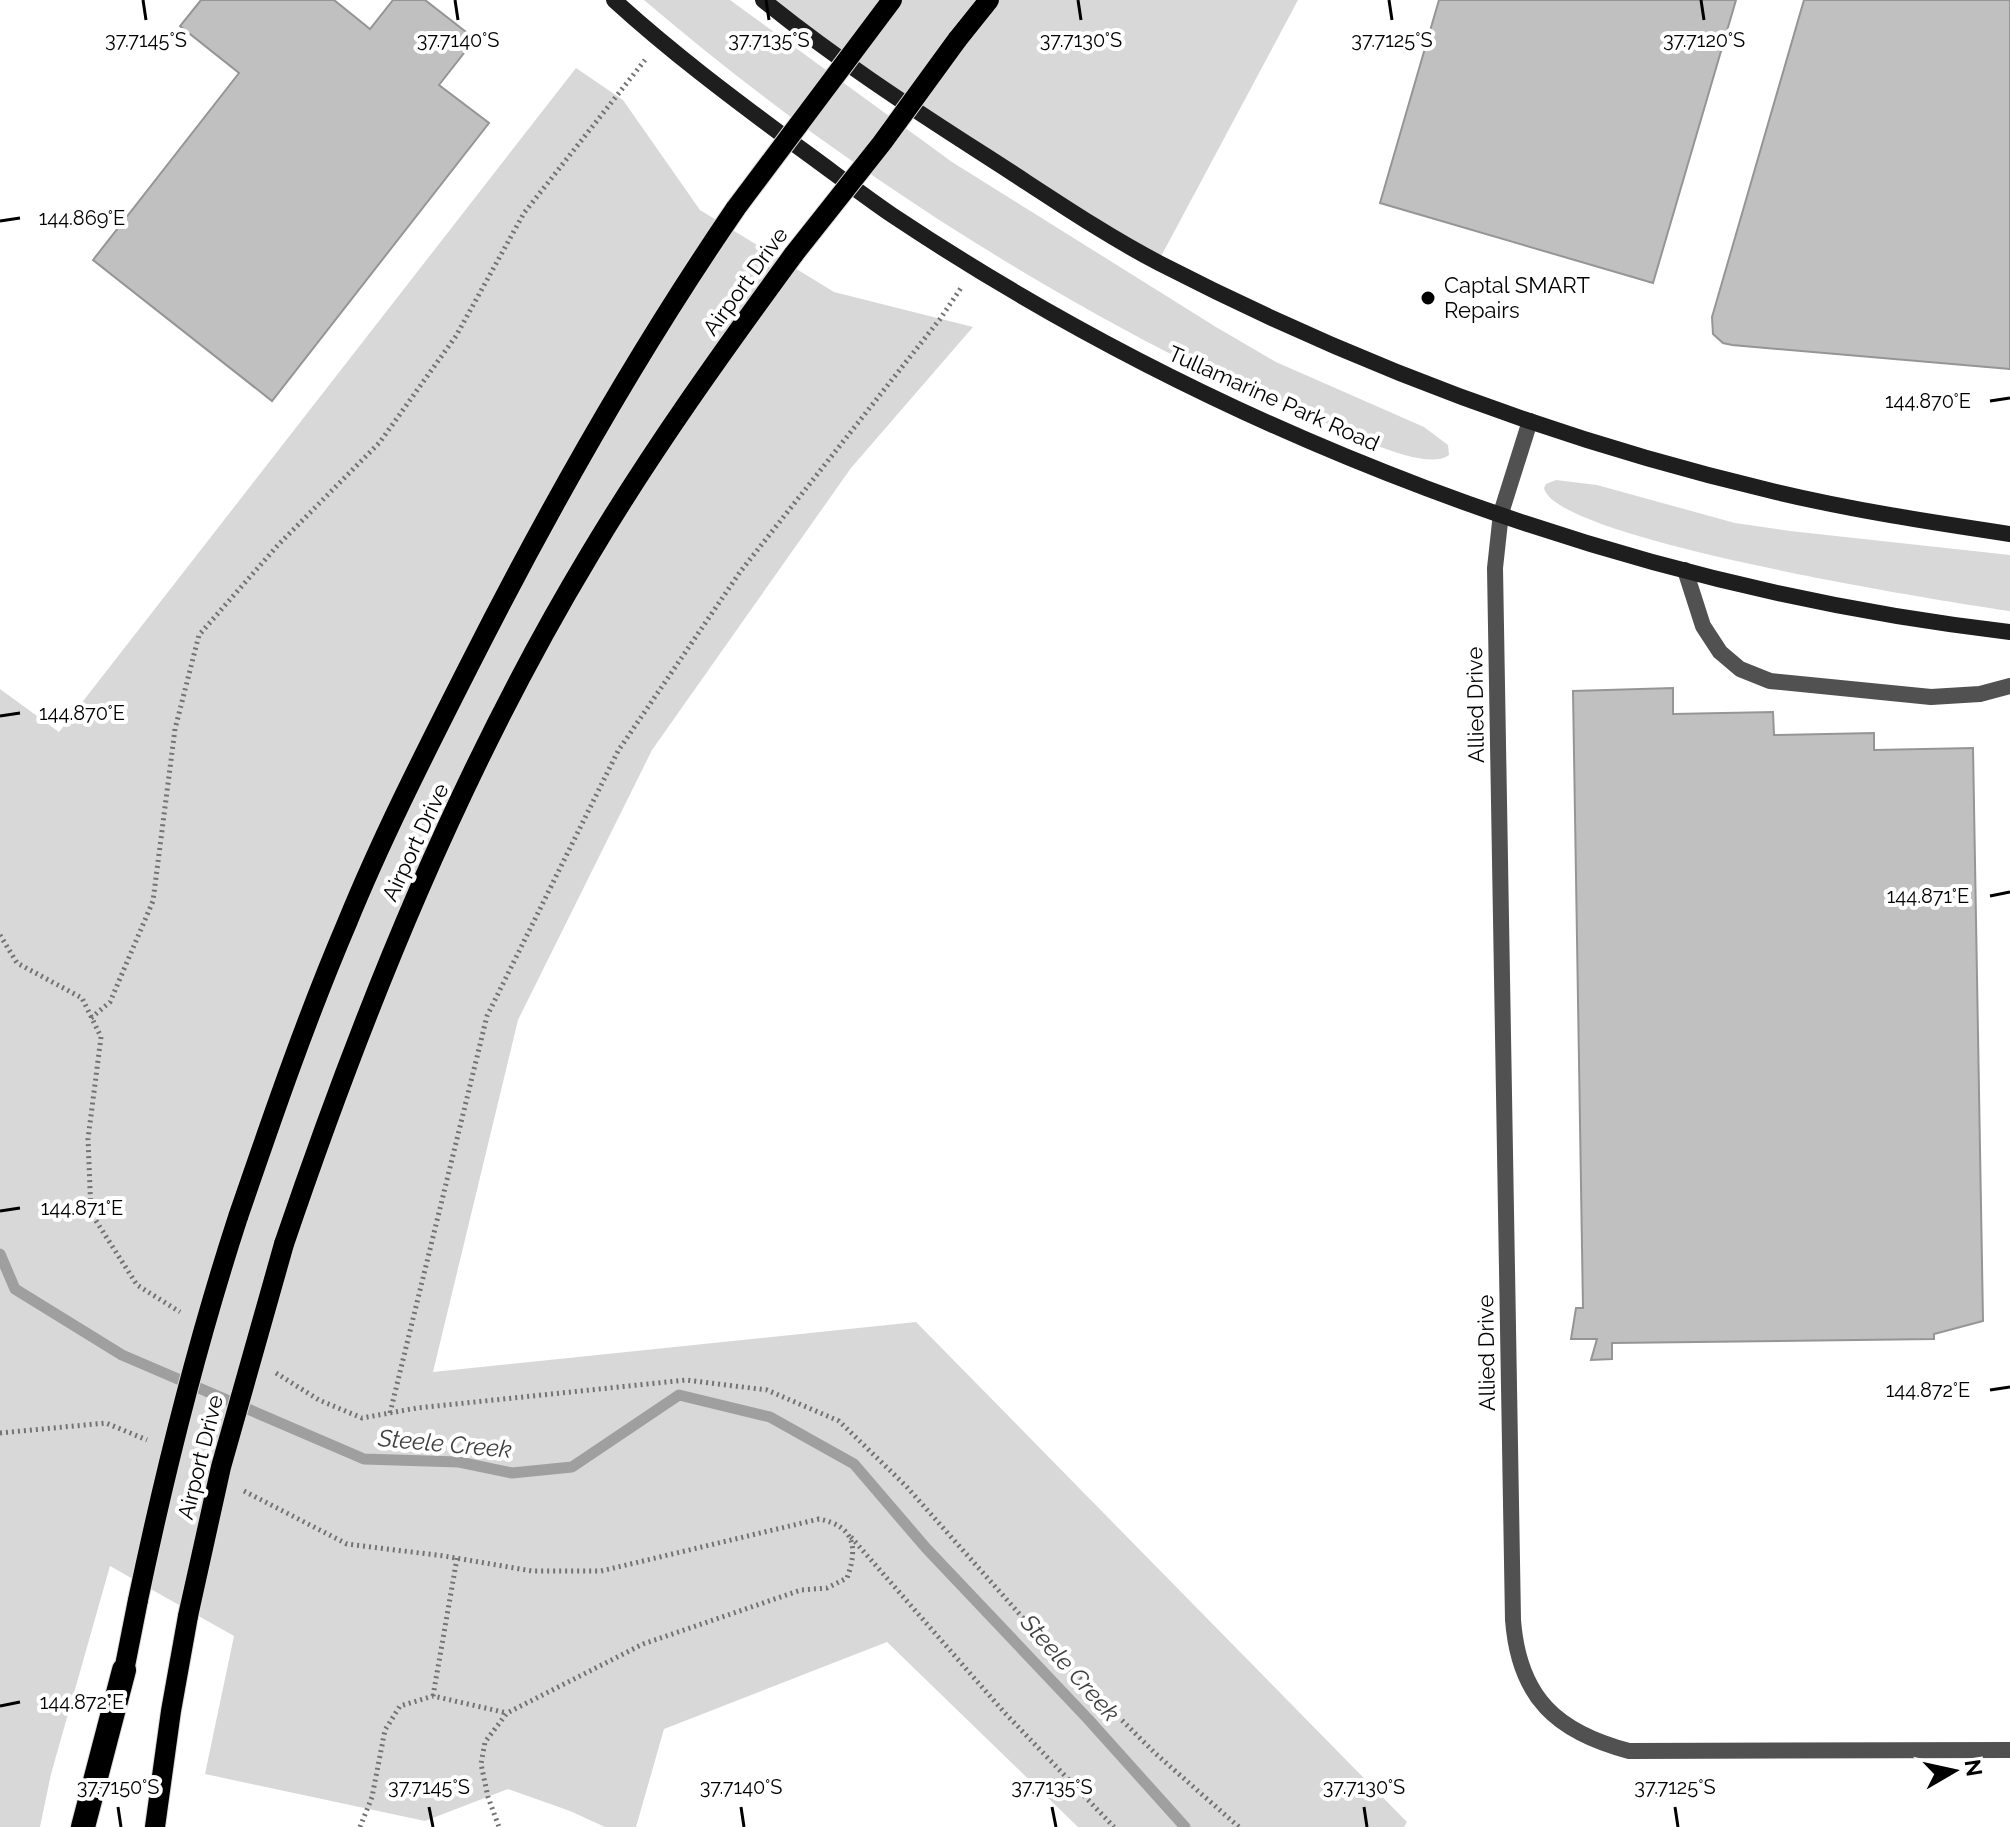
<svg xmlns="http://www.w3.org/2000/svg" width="2010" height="1827" viewBox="0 0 2010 1827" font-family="Raleway,sans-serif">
<rect width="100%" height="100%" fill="#fff"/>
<path fill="#d8d8d8" d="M644,0H730L952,162L1216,327L1276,362L1424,427L1448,445L1449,455C1427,473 1348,433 1324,422C1258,394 1190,366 1127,331C955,238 793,127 644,0Z
M763,0H1298L1158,262Z
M576,68L623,100L700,210L834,292L973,327L851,468L652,750L518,1020L433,1372L916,1322L1407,1822L1404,1827H1078L887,1642L664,1729L636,1827H605L570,1811L508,1789L425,1821L205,1774L234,1636L110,1566L51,1774L40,1827H0V689L59,732Z
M1556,480L1597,485L1735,523L1790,531L2010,555V611C1948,602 1555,540 1544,488L1546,484Z"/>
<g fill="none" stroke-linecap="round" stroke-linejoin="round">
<path stroke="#9f9f9f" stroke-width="11" d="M0,1254L15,1289L122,1355L364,1459L459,1462L512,1473L572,1467L679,1395L770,1417L854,1464L926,1548L1088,1719L1185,1827"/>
</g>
<path fill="#c0c0c0" stroke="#959595" stroke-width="2" d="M201,0H334L370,29L393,0H425L475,39L439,85L489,123L272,401L93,260L239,73L180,26Z
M1439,0H1736L1653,283L1380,203Z
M1804,0H2010V369L1732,345L1723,343L1713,334L1712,317Z
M1673,688V714L1773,712L1774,735L1874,733V750L1973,748L1983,1321L1934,1334V1339L1612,1343V1359L1591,1360L1597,1339H1571L1576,1308H1583L1573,691Z"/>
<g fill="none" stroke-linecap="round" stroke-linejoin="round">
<g stroke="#dbdbdb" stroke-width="22">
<path id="primary" d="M957,40L989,0
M238,1217C272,1118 306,1019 347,923C383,835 426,751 469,666C549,508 636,354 736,208
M284,1244C365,1006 460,770 590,554C652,450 723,351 794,254
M121,1686L138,1600
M155,1827L171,1711L188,1616"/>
</g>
<g stroke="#dbdbdb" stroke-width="26">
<path id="highway" d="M83,1827L124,1670"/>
</g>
<path stroke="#737373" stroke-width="5" stroke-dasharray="2 4" stroke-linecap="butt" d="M0,935L17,963L82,998L101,1037L88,1139L91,1213L137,1285L180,1312
M91,1018L110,1002L153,901L175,729L199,635L278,545L380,442L456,336L524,213L645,60
M276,1373L319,1400L362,1418L417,1408L686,1380L767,1390L839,1421L906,1486L1054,1653L1156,1754L1239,1827
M390,1413L487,1016L618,751L740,572L940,319L961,288
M0,1433L106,1423L147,1440
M244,1491L347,1544L444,1556L532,1571H601L819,1519C855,1526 858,1548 847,1578L827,1588L801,1590L643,1644L507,1713L485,1742L481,1764L488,1797L499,1827
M851,1537L1003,1711L1114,1827
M433,1696L457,1558
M360,1827L372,1797L385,1730L400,1706L433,1696L507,1713"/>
<path stroke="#515151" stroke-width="16" d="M1685,570L1703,626L1720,652L1740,669L1770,681L1931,697L1980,694L2010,686"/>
<path stroke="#515151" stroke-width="16" d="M1530,421L1501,513L1495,568L1513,1620C1519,1698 1557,1732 1629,1751L2010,1750"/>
<path stroke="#1e1e1e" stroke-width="16" d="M614,0C672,53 734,99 797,146C829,169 860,193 892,215C1219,433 1618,587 2010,632
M763,0C832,56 908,106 983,154C1041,191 1098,231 1159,263C1353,363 1560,441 1772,491C1851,510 1930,522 2010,534"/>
<use href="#primary" stroke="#000" stroke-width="20"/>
<use href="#highway" stroke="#000" stroke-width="24"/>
<g stroke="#dbdbdb" stroke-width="22" stroke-linecap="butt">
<path id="primary-bridge" d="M736,208L892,0
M794,254L882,143L957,40
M138,1600C165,1471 197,1343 238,1217
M188,1616L221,1467L284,1244"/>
</g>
<use href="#primary-bridge" stroke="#000" stroke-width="20"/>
</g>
<path fill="none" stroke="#000" stroke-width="3" d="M143,0L146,20M455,0L458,20M766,0L769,20M1078,0L1081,20M1389,0L1392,20M1701,0L1704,20M0,221L20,218M1990,401L2010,398M0,716L20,713M1990,896L2010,892M0,1211L20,1208M1990,1390L2010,1387M0,1706L20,1702M118,1807L121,1827M429,1807L433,1827M741,1807L744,1827M1052,1807L1056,1827M1364,1807L1367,1827M1675,1807L1678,1827"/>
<circle fill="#000" stroke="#fff" stroke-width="3" cx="1428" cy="298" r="8"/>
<g text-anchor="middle" stroke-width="8" stroke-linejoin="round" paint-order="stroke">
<g font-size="22" fill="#000" stroke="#fff">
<text transform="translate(745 281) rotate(-54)" y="8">Airport Drive</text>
<text transform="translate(1274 398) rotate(24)" y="8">Tullamarine Park Road</text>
<text transform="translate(1475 705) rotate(-91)" y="8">Allied Drive</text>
<text transform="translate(415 842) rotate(-65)" y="8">Airport Drive</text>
<text transform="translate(1486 1353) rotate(-91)" y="8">Allied Drive</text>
<text transform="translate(200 1457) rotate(-76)" y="8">Airport Drive</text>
</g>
<g font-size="22" fill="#000" stroke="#fff" text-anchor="start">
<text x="1444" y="293">Captal SMART<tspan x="1444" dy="25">Repairs</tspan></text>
</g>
<g font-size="24" font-style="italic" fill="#404040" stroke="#fff">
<text transform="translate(445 1444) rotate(5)" y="8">Steele Creek</text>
<text transform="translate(1070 1668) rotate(48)" y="8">Steele Creek</text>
</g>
</g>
<g font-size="20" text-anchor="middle" fill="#000" stroke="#fff" stroke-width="8" stroke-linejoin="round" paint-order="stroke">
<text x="146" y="47">37.7145°S</text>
<text x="458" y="47">37.7140°S</text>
<text x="769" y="47">37.7135°S</text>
<text x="1081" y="47">37.7130°S</text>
<text x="1704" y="47">37.7120°S</text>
<text x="1392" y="47">37.7125°S</text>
<text x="82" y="225">144.869°E</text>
<text x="1928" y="408">144.870°E</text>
<text x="82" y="720">144.870°E</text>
<text x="1928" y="903">144.871°E</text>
<text x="82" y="1215">144.871°E</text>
<text x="1928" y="1397">144.872°E</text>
<text x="82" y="1709">144.872°E</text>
<text x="118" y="1794">37.7150°S</text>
<text x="429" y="1794">37.7145°S</text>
<text x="741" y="1794">37.7140°S</text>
<text x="1052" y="1794">37.7135°S</text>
<text x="1364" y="1794">37.7130°S</text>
<text x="1675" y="1794">37.7125°S</text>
</g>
<g transform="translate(1954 1771) rotate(81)" stroke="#ffffff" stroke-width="6" paint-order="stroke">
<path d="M0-6L14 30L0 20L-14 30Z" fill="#000000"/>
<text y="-12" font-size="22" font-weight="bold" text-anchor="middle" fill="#000000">N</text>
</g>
</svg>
